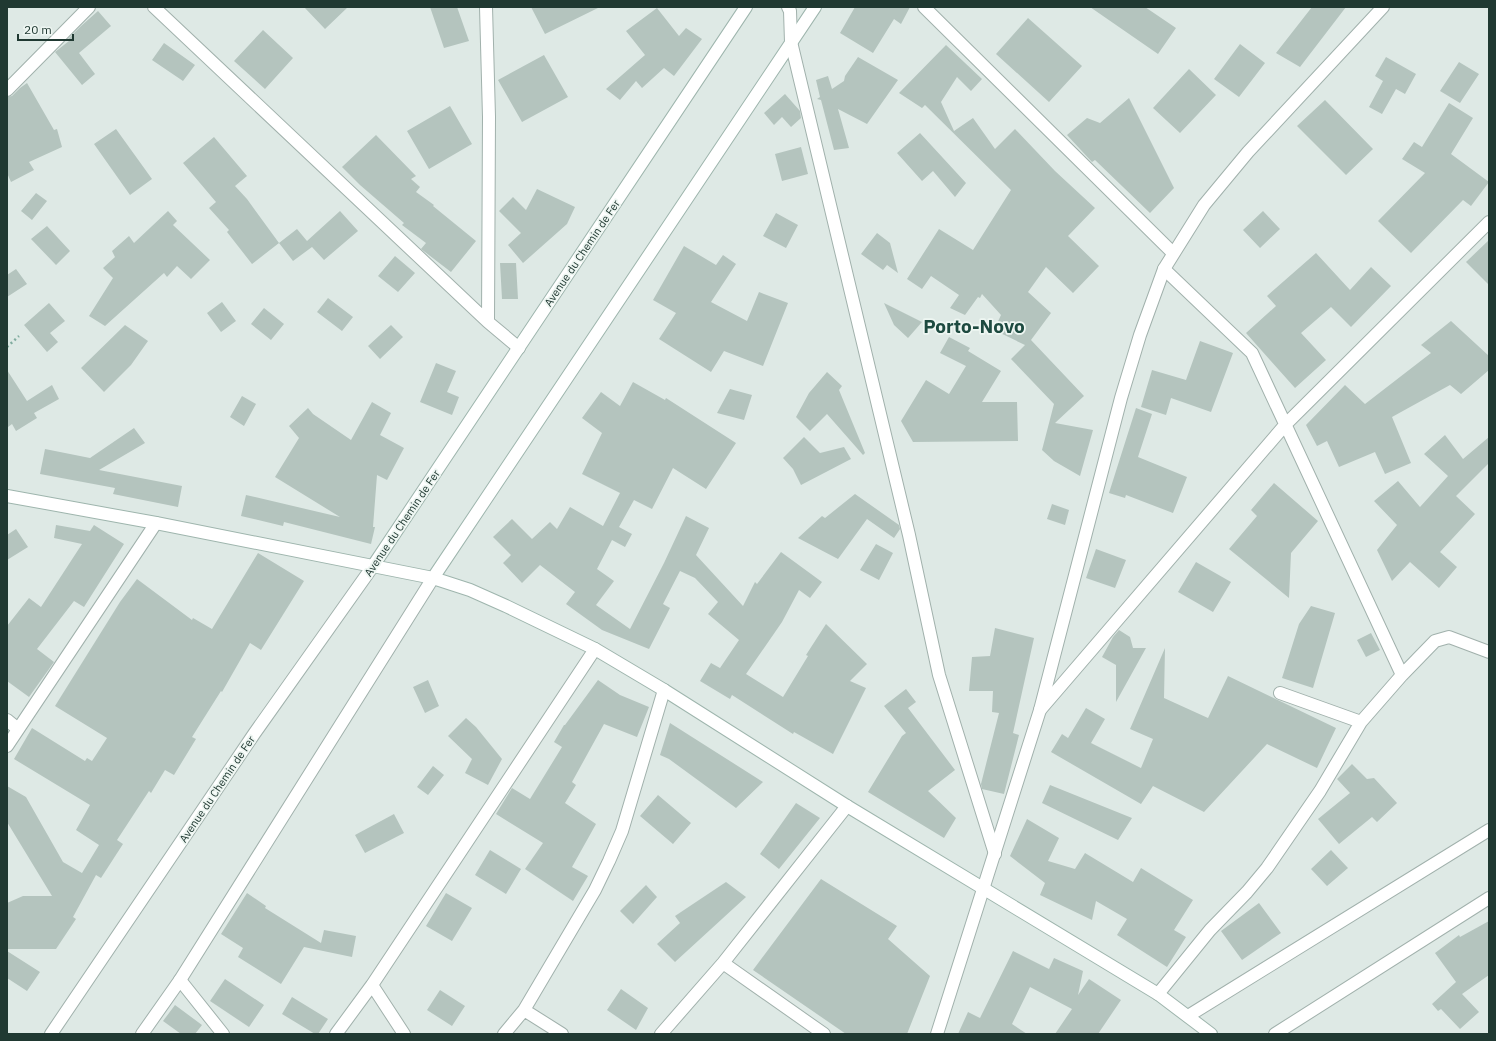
<svg xmlns="http://www.w3.org/2000/svg" width="1496" height="1041" viewBox="0 0 1496 1041" font-family="'IBM Plex Sans',sans-serif">
<rect width="100%" height="100%" fill="#dee9e5"/>
<path fill="#b4c4be" d="M304,7H348L325,29Z
M430,7H457L469,41L444,48Z
M531,7H600L545,34Z
M855,7H910L901,24L894,19L873,53L840,33Z
M1090,7H1145L1176,28L1158,54Z
M1312,7H1346L1300,67L1276,53Z
M657,8L679,36L686,28L702,39L674,76L664,68L642,88L636,81L620,100L606,89L645,55L626,31Z
M98,11L111,26L79,53L95,74L82,85L55,52L69,41L67,40L81,26Z
M1028,18L1082,66L1049,102L996,54Z
M263,30L293,58L265,89L234,61Z
M164,43L195,65L183,81L152,60Z
M1240,44L1265,63L1239,97L1214,79Z
M946,45L982,79L971,91L957,77L941,102L954,131L973,118L995,149L1015,129L1055,171L1095,208L1068,236L1099,266L1073,293L1046,267L1028,292L1051,313L1031,340L1084,396L1055,423L1093,430L1080,476L1054,461L1042,450L1054,404L1011,359L1025,345L994,330L1001,315L982,294L980,298L978,297L965,315L950,308L959,295L931,276L922,289L907,279L939,229L973,250L1011,190L925,105L922,108L899,93Z
M544,55L568,97L522,122L498,80Z
M858,57L898,80L867,124L838,109L849,148L834,150L821,100L817,99L820,97L816,80L828,76L832,89L844,81L845,76Z
M1386,57L1416,74L1405,94L1396,89L1382,114L1369,107L1383,81L1375,76Z
M1459,62L1479,74L1460,103L1440,91Z
M1189,69L1216,95L1180,133L1153,108Z
M27,83L54,130L57,129L62,147L29,162L34,170L11,182L7,173V97L12,96L20,88Z
M785,94L800,111L801,118L791,127L782,117L774,125L764,113Z
M1129,98L1174,188L1150,213L1095,160L1092,162L1067,135L1087,118L1100,123Z
M1325,100L1373,149L1346,175L1297,126Z
M1449,103L1473,118L1451,154L1489,182L1471,206L1463,200L1411,253L1378,221L1425,173L1402,159L1414,142L1422,147Z
M450,106L472,144L429,169L407,131Z
M116,129L152,179L130,195L94,144Z
M920,133L966,183L955,197L933,171L922,181L897,153Z
M376,135L416,176L411,179L420,187L416,192L434,205L433,206L476,241L451,272L421,249L426,243L402,225L404,223L360,185L342,167Z
M214,137L247,176L235,186L247,199L279,243L252,264L227,232L229,230L209,208L216,202L183,163Z
M801,147L808,174L782,181L775,154Z
M537,189L575,207L567,224L523,263L508,245L521,233L499,211L513,197L526,210Z
M36,193L47,201L32,220L21,211Z
M168,211L177,221L173,225L210,260L191,279L177,266L167,277L164,273L105,326L89,316L113,278L103,268L115,257L112,251L129,236L134,243Z
M340,211L358,231L324,260L312,247L293,261L279,243L297,229L307,241Z
M1263,211L1280,229L1260,248L1243,230Z
M776,213L798,225L786,248L763,236Z
M47,226L70,251L56,265L31,239Z
M877,233L890,243L898,273L887,265L883,270L861,254Z
M1489,240V285L1466,262Z
M684,246L716,265L723,255L736,264L711,302L747,321L759,292L788,303L763,366L724,351L711,372L659,339L676,313L653,300Z
M1316,253L1350,290L1371,267L1391,286L1351,327L1331,307L1301,333L1326,360L1295,388L1246,333L1276,306L1267,296Z
M395,256L415,273L398,292L378,276Z
M500,263H516L518,299H502Z
M16,269L27,284L7,297V275Z
M328,298L353,317L342,331L317,312Z
M222,302L236,321L221,332L207,313Z
M49,303L65,321L50,333L58,342L47,352L24,325Z
M884,303L922,322L908,338L894,325Z
M264,308L284,324L271,340L251,324Z
M1451,321L1489,356V370L1461,394L1450,385L1392,417L1411,463L1385,474L1375,452L1339,467L1327,441L1317,446L1306,425L1345,385L1365,404L1431,353L1421,345Z
M125,325L148,341L131,365L104,392L81,368Z
M391,325L403,337L380,359L368,346Z
M949,337L970,348L968,351L1001,371L982,402H1017L1018,441L913,442L901,421L926,380L949,394L966,366L940,353Z
M1200,341L1233,353L1211,412L1171,398L1166,415L1141,407L1152,370L1186,380Z
M436,363L456,371L447,392L459,397L452,415L420,402Z
M7,370L27,401L52,385L59,399L34,413L37,418L16,431L12,424L8,427L7,425Z
M827,372L842,386L839,390L865,453L863,455L827,414L810,431L796,417L809,393Z
M633,382L665,400L666,398L736,443L706,489L673,468L652,509L634,500L619,527L632,534L625,547L612,540L597,569L614,581L596,605L630,629L664,563L686,516L709,528L696,555L743,606L755,582L757,584L781,552L822,582L810,598L799,590L782,622L746,674L783,697L808,656L806,655L826,624L867,664L850,681L866,688L833,754L794,732L793,734L732,695L730,699L700,681L711,663L720,668L739,640L708,614L718,602L695,578L680,571L663,604L670,608L649,649L602,630L566,604L575,592L540,565L522,583L503,563L511,555L493,537L512,519L532,539L550,522L557,529L570,507L603,526L620,493L582,474L602,433L582,418L601,392L620,406Z
M730,389L752,395L744,420L717,413Z
M242,396L256,404L244,426L230,417Z
M372,402L391,413L380,435L404,448L387,480L377,475L373,527H375L371,544L284,522L283,526L241,516L246,495L340,517L275,477L299,438L289,426L308,408L313,414L351,440Z
M1136,408L1152,414L1138,457L1187,477L1173,513L1126,495L1125,498L1109,493Z
M134,428L145,443L99,470L182,486L178,507L113,494L115,488L40,474L45,449L90,458Z
M1445,435L1463,459L1489,437V463L1456,496L1475,514L1440,552L1457,567L1439,588L1410,562L1392,581L1377,550L1397,525L1374,501L1398,481L1420,507L1448,476L1424,454Z
M804,437L820,453L844,447L851,459L801,485L793,469L783,458Z
M1274,483L1318,521L1291,553L1289,598L1229,549L1257,516L1251,510Z
M855,494L899,525L900,529L894,538L867,519L838,559L798,538L822,516L825,518Z
M1052,504L1069,510L1065,525L1047,519Z
M56,525L90,531L94,525L124,544L84,607L74,601L37,649L54,662L29,697L7,681V626L29,598L41,607L82,544L54,538Z
M16,529L28,547L7,560V535Z
M876,544L893,553L879,580L860,570Z
M1096,549L1126,560L1115,588L1086,578Z
M258,553L304,581L261,650L250,643L222,692L221,691L192,737L196,739L174,775L165,770L151,793L149,791L117,840L123,844L101,878L96,875L73,917L76,919L56,949H7V903L23,896H52L7,822V786L26,797L63,862L82,873L99,845L76,830L90,805L14,759L32,728L85,761L87,758L92,761L107,738L55,706L120,602L137,579L192,620L193,618L212,629Z
M1196,562L1231,582L1213,612L1178,592Z
M1311,606L1335,613L1313,688L1282,678L1299,624Z
M995,628L1034,638L1013,733L1019,735L1004,794L982,789L981,784L999,713L992,712L993,691H969L972,657L990,656Z
M1119,630L1130,637L1133,648H1146L1116,702V665L1102,657L1113,637Z
M1371,633L1380,650L1366,657L1357,640Z
M1165,648L1164,698L1208,718L1228,676L1336,728L1317,768L1267,744L1204,812L1153,786L1141,804L1051,752L1062,734L1068,738L1086,708L1105,719L1091,743L1141,768L1153,739L1130,729Z
M428,680L439,706L425,713L413,687Z
M598,680L620,695L649,707L637,737L604,724L572,782L576,785L565,803L596,824L572,867L588,876L573,901L525,869L543,843L496,814L512,788L530,799L562,747L554,742L564,725H565Z
M906,689L916,702L908,708L955,770L928,791L956,818L944,838L868,792L902,736L906,733L884,706Z
M466,718L476,727L502,759L488,785L465,773L472,759L448,736Z
M670,723L763,782L736,808L669,759L660,755Z
M1352,764L1367,779L1374,778L1397,803L1377,822L1372,817L1339,844L1318,819L1350,793L1337,779Z
M433,766L444,775L428,795L417,787Z
M1050,785L1132,818L1118,840L1042,803Z
M658,795L691,823L673,844L640,816Z
M796,803L820,818L779,869L760,854Z
M394,814L404,833L365,853L355,835Z
M1027,819L1059,838L1048,861L1075,869L1085,853L1133,882L1141,868L1193,900L1174,930L1186,937L1167,967L1117,935L1127,919L1096,901L1092,920L1040,895L1045,883L1010,856Z
M490,850L521,869L506,894L475,875Z
M1331,850L1348,868L1327,886L1311,869Z
M821,879L897,926L888,939L930,976L907,1034H846L753,970Z
M726,882L746,897L675,962L657,944L680,923L675,916Z
M646,885L657,897L633,924L620,911Z
M247,893L266,906L265,908L321,943L324,930L356,936L352,957L304,947L281,984L238,957L243,948L221,934Z
M446,893L472,908L452,941L426,926Z
M1259,903L1281,933L1242,960L1221,931Z
M1489,921V975L1462,994L1479,1012L1460,1029L1441,1009L1438,1011L1432,1004L1456,982L1435,953L1459,935L1460,937Z
M7,951L40,972L27,991L7,978Z
M1013,951L1049,969L1054,958L1083,971L1078,995L1089,979L1121,1000L1098,1034H1055L1072,1009L1030,987L1012,1024L1027,1034H958L968,1012L980,1018Z
M225,979L264,1005L249,1027L210,1001Z
M621,989L648,1008L636,1030L607,1010Z
M440,990L465,1006L452,1026L427,1010Z
M292,997L328,1019L318,1034H315L282,1014Z
M175,1005L202,1025L195,1034H181L163,1021Z"/>
<g fill="none" stroke-linecap="round" stroke-linejoin="round">
<g stroke="#a1b1ac" stroke-width="14">
<path id="minor" d="M154,7L488,322
M486,7L489,117L488,322L519,348
M788,7L790,11L791,42L909,535L939,675L995,854
M924,7L1173,253
M7,90L89,7
M1164,269L1252,353L1402,675
M1280,693L1361,722
M1040,710L1285,425L1489,222
M7,720L18,729
M7,746L156,523
M723,963L824,1034
M180,980L223,1034
M372,985L404,1034
M1158,994L1210,930L1247,892L1267,868L1320,791L1361,722L1402,675L1435,641L1449,637L1489,652
M524,1010L562,1034
M1188,1016L1489,830
M336,1034L372,985L595,649
M504,1034L524,1010L595,890L609,861L622,831L664,690
M661,1034L723,963L847,806
M1275,1034L1489,898"/>
</g>
<g stroke="#a1b1ac" stroke-width="14">
<path id="tertiary" d="M51,1034L254,734L373,566
M142,1034L180,980L433,578
M937,1034L1040,710L1121,398L1140,335L1164,269L1204,205L1248,152L1383,7"/>
</g>
<g stroke="#9eb5ad" stroke-width="14">
<path id="secondary" d="M7,496L156,523L433,578L470,590L506,606L595,649L664,690L847,806L1158,994L1211,1034
M373,566L746,7
M433,578L815,7"/>
</g>
<path stroke="#80ac9f" stroke-width="2.5" stroke-dasharray="2 3" stroke-linecap="butt" d="M7,347L19,336"/>
<use href="#minor" stroke="#fff" stroke-width="12"/>
<use href="#tertiary" stroke="#fff" stroke-width="12"/>
<use href="#secondary" stroke="#fff" stroke-width="12"/>
</g>
<g text-anchor="middle" stroke-width="3.5" stroke-linejoin="round" paint-order="stroke">
<g font-size="11" fill="#203932" stroke="#eef6f2">
<text transform="translate(582 253) rotate(-56)" y="4">Avenue du Chemin de Fer</text>
<text transform="translate(402 523) rotate(-56)" y="4">Avenue du Chemin de Fer</text>
<text transform="translate(217 789) rotate(-56)" y="4">Avenue du Chemin de Fer</text>
</g>
<g font-size="19" font-weight="bold" fill="#1d4a40" stroke="#eef6f2">
<text x="974" y="333">Porto-Novo</text>
</g>
</g>
<rect width="1496" height="1041" fill="none" stroke="#203932" stroke-width="16"/>
<path d="M18 34v6h55v-6" fill="none" stroke="#203932" stroke-width="2"/>
<text x="24" y="34" font-size="12" fill="#203932" stroke="#eef6f2" stroke-width="3" paint-order="stroke">20 m</text>
</svg>
